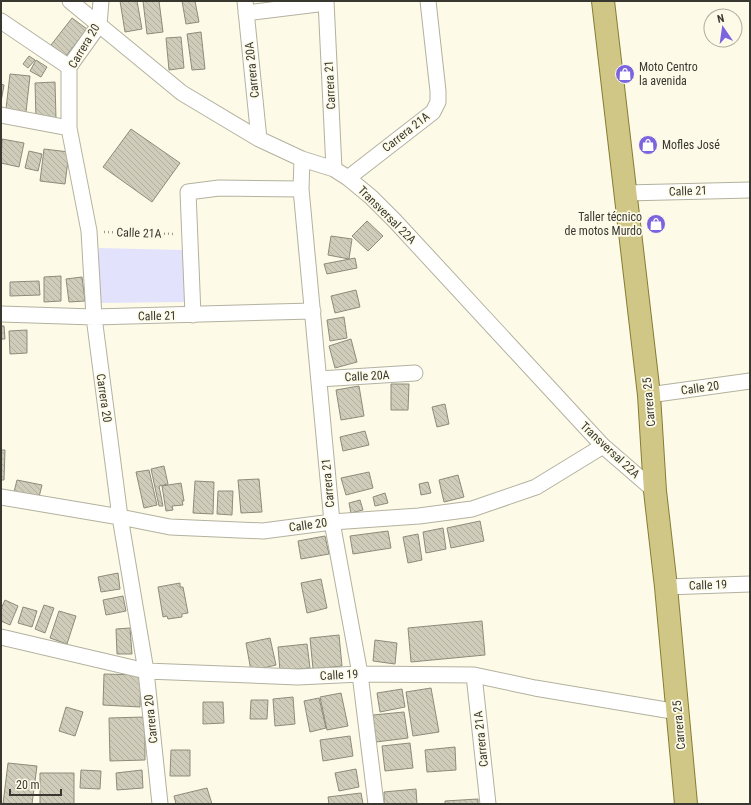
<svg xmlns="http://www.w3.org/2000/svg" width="751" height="805" viewBox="0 0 751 805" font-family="'Roboto Condensed',sans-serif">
<defs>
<pattern id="building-back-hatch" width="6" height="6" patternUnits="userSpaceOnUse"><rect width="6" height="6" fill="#cfccba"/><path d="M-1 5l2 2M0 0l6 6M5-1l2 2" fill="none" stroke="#b2b0a0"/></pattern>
</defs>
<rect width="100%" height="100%" fill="#fdfbe8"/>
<path fill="#e3e2fc" d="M99,248L184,250L185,302L99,303Z"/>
<path fill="url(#building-back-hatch)" stroke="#8d8b7a" d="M120,1H137L142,29L125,32Z
M143,1H159L163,32L147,34Z
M182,1H195L199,22L186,24Z
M72,18L87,29L66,56L51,45Z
M201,32L205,69L192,70L187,34Z
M181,37L184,68L169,70L166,38Z
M29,56L35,60L28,68L23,64Z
M36,60L47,67L41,77L30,71Z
M10,74L30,76L26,112L6,109Z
M55,82L56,119L36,120L35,83Z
M1,84L4,85L1,102Z
M131,129L180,163L152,202L103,167Z
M2,139L24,143L19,167L1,163Z
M44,149L69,152L65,184L40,181Z
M29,151L42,154L38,171L25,168Z
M367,221L383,236L368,251L352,236Z
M331,236L352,239L349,259L328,255Z
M355,258L357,268L327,274L324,264Z
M61,276V301L44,302V277Z
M82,277L85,301L69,302L66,279Z
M39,281L40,295L10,296V282Z
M356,290L360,307L335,313L331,296Z
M344,317L347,338L330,341L327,320Z
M1,326H4L5,339H1Z
M27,330V353L10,354L9,331Z
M351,339L357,362L335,368L329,346Z
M391,384H409L408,410H391Z
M359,386L364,416L341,420L336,390Z
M445,404L449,424L437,427L432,407Z
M365,431L369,445L343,451L340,437Z
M1,450H5L4,480H1Z
M164,466L168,484L159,486L163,506H159L151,469Z
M149,470L157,505L144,508L136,472Z
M369,472L373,488L346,495L341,478Z
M458,475L464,497L444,502L439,480Z
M259,479L262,512L241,513L238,480Z
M17,480L42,485L39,497L14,492Z
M195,481L214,482L213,514L193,513Z
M428,482L431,493L421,495L419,484Z
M181,483L184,501H182L183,505L172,506L173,510L166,511L162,486Z
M218,491H233L232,515L217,514Z
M385,493L388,503L375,506L373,497Z
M360,500L363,510L351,513L349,503Z
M480,521L484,541L451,548L447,528Z
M443,528L446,549L426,553L423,532Z
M388,531L391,548L353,554L350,536Z
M418,534L422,560L408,563L403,537Z
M325,536L329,554L301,559L298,541Z
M118,573L120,589L101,592L98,577Z
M321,579L327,608L307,613L301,583Z
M180,583V587H183L188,613L182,614V617L168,619L167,616L163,617L158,587Z
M123,596L126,611L106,615L103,600Z
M5,600L18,606L10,625L1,621V609Z
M44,605L54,608L45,633L35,629Z
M23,607L37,611L32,627L18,623Z
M59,611L76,616L67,644L50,638Z
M482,621L485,655L411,662L408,628Z
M130,628L132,654H117L116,629Z
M339,635L342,666L313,669L310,638Z
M270,638L276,665L251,671L246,643Z
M375,640L397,643L395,664L373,661Z
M307,644L310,668L280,671L278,647Z
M104,674L141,675L140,707L103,705Z
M431,688L439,732L413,736L406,692Z
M402,689L405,707L380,712L377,693Z
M341,693L348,726L327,730L320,697Z
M293,697L295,724L275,726L273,699Z
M319,698L326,728L310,732L304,701Z
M251,700H268L267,719H250Z
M203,702H223L224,723L203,724Z
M66,707L83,712L75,736L59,731Z
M404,712L408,738L376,742L373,715Z
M145,717V760L110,761L109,718Z
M350,736L353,756L323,761L320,740Z
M410,743L413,768L385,771L382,746Z
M455,747L456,770L427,772L425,750Z
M171,750H190V776H170Z
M8,763L37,766L32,804H3Z
M356,769L359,787L339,791L335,773Z
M81,770L101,771L100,789L80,788Z
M142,770L143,788L117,790L116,773Z
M40,773H74V804H40Z
M207,788L212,804H176L174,796Z
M416,789L417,804H384V792Z
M361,793L363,804H329L328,797Z
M478,799V804H445V801Z"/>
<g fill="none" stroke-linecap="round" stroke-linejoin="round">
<g stroke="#b3b19f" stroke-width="17">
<path id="street" d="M70,1L182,93L259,139L302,159L334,169L348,178L371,197L395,221L603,446L655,491
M101,1L99,25L69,67V128L89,231L94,317L120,517L146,671L160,804
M245,1L259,139
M326,1L334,169
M246,13L326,3
M1,21L69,67
M1,115L69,128
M302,159L301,189L332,522L360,674L376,804
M348,178L433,112L438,102V91L428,1
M626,193L750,190
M1,314L94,317L313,311
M193,315L188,192L219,188L301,189
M319,379L415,373
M649,395L750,381
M1,497L120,517L170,527L263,531L332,522L419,516L472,509L536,487L603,446
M666,587L750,584
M1,637L146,671L298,677L360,674L474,675L535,688L678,712
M474,675L488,804"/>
</g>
<g stroke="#867c34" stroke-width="24">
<path id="primary" d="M603,1L649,395L655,491L666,587L686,804"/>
</g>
<path stroke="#9d9c8e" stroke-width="2.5" stroke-dasharray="1 3" stroke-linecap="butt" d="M104,232L174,234"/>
<use href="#street" stroke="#fff" stroke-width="15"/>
<use href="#primary" stroke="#d0c786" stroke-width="22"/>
</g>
<defs>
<g id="shop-disc" transform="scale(1)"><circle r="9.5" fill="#7c64df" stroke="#fdfbe8"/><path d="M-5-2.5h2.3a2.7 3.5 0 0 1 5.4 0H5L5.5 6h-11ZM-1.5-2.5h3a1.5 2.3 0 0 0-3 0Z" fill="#fff"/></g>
</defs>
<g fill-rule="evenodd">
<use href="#shop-disc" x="625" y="74"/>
<use href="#shop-disc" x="648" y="145"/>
<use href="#shop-disc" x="656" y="224"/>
</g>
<g text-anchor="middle" stroke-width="3.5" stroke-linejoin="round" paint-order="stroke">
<g font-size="12" fill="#383730" stroke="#fdfbe8">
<text transform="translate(84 46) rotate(-59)" y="4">Carrera 20</text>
<text transform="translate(252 70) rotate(-96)" y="4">Carrera 20A</text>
<text transform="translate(330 85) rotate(-93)" y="4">Carrera 21</text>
<text transform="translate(406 132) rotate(-38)" y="4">Carrera 21A</text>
<text transform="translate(688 191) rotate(-2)" y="4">Calle 21</text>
<text transform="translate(387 215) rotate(45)" y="4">Transversal 22A</text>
<text transform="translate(139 233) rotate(2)" y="4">Calle 21A</text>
<text transform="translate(157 316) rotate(-1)" y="4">Calle 21</text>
<text transform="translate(367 376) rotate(-3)" y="4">Calle 20A</text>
<text transform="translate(700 388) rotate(-8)" y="4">Calle 20</text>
<text transform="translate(104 398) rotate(82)" y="4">Carrera 20</text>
<text transform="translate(649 402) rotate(-95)" y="4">Carrera 25</text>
<text transform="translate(610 450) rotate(43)" y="4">Transversal 22A</text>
<text transform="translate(328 483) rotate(-95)" y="4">Carrera 21</text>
<text transform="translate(308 525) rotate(-8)" y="4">Calle 20</text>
<text transform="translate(708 585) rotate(-2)" y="4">Calle 19</text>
<text transform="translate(339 675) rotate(-3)" y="4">Calle 19</text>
<text transform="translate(151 719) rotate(-96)" y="4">Carrera 20</text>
<text transform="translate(679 725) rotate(-95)" y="4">Carrera 25</text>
<text transform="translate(481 739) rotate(-96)" y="4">Carrera 21A</text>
</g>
<g font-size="12" fill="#383730" stroke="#fdfbe8" text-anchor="start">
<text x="639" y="71">Moto Centro<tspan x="639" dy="14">la avenida</tspan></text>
<text x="662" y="149">Mofles José</text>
<text x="642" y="221" text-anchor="end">Taller técnico<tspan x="642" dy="14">de motos Murdo</tspan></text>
</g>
</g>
<rect width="751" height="805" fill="none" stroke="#383730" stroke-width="4"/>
<g transform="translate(723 28) rotate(347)"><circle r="19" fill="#fdfbe8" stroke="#aead9e"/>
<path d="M0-3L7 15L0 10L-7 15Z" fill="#7c64df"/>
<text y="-6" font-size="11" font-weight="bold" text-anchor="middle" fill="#383730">N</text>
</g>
<path d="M10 789v6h51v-6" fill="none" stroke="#383730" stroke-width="2"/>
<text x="16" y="789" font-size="12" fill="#383730" stroke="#fdfbe8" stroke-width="3" paint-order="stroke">20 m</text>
</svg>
